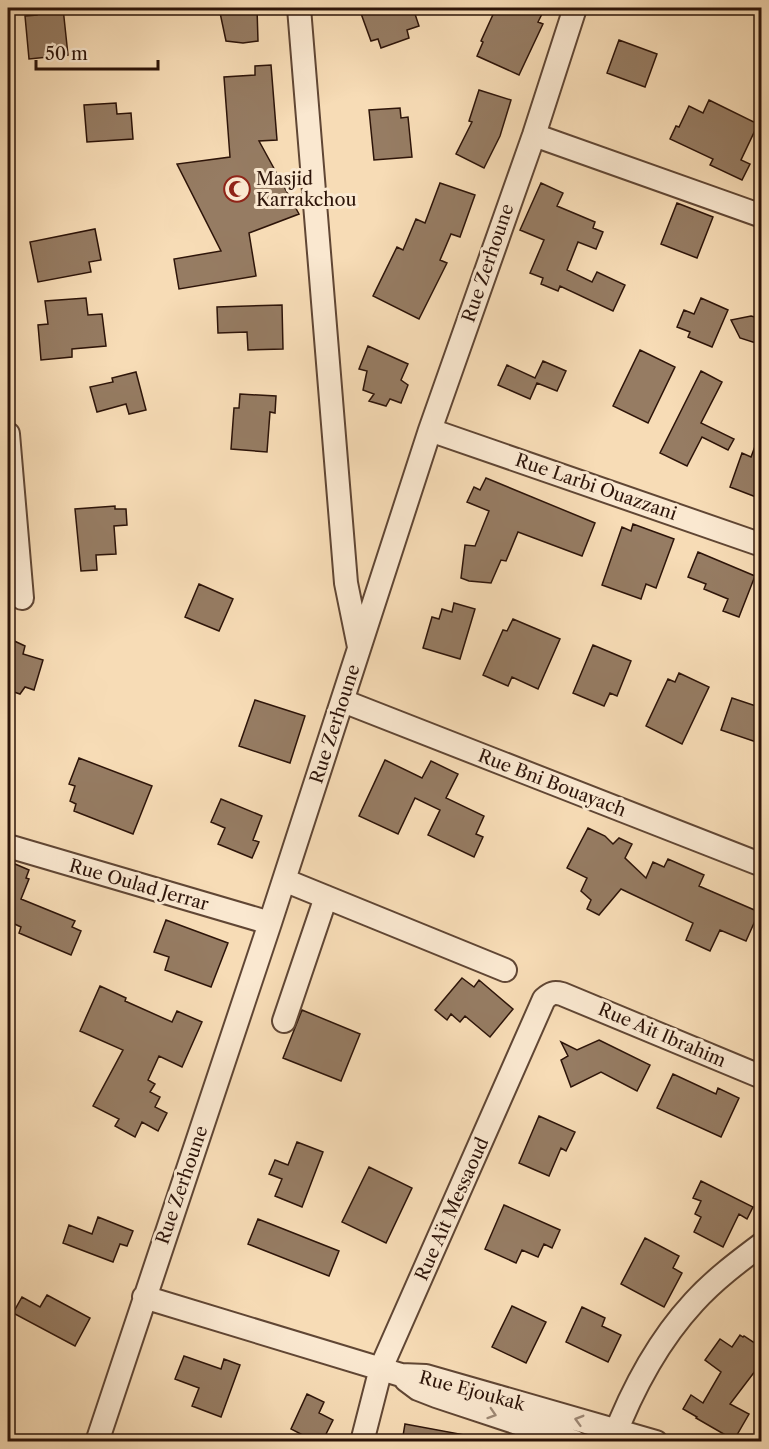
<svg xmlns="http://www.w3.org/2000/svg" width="769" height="1449" viewBox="0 0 769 1449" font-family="'Libre Caslon Text',serif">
<rect width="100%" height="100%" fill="#f7dcb6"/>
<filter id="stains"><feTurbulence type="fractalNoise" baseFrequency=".00333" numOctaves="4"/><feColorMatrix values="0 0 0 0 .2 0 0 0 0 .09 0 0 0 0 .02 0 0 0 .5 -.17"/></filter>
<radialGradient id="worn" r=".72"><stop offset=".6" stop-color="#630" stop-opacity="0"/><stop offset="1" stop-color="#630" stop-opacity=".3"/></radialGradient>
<path fill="#967c63" stroke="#2d1409" stroke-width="1.5" d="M37,8H63L68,55L29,59L25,16L37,15Z
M219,8H257L258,41L243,43L226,41Z
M359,8H413L419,26L407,30L409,38L381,48L378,39L371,41Z
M496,8H545L538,22L543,24L519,75L477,56L483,42L481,41Z
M619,40L657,54L645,87L607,73Z
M271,65L277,140L259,141L299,214L249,233L256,276L179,289L174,259L221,251L177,164L230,157L224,77L255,75V66Z
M479,90L511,100L500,136L484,168L456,154L472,122L469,121Z
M709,100L758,124L741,160L750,164L742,180L710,165L713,159L670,139L676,126L679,127L689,106L703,113Z
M116,103L117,114L131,113L133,139L87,142L84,105Z
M400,108L401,118L408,117L412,157L374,160L369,110Z
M440,183L475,195L460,237L451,234L440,260L447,263L419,319L373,296L397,247L403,250L416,219L425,223Z
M541,183L563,193L557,206L595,222L593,228L603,232L596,249L578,242L567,270L592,282L597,272L625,285L613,311L560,286L558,291L541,284L543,278L530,273L544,240L520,230Z
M677,203L713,217L697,258L661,244Z
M95,229L101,260L89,262L91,272L38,282L30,242Z
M86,298L88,315L102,314L106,346L72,349V357L41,360L38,325L48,324L45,301Z
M701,298L728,310L712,347L688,337L690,332L677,327L684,310L694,314Z
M282,305L283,349L248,350L247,332L218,333L217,307Z
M751,316L762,319V345L740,338L731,320Z
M368,346L408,364L401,380L408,385L401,403L390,399L386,406L369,401L374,394L363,390L367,371L359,369Z
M640,350L675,367L648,423L613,406Z
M543,361L566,371L557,391L537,383L530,399L498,385L507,365L535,378Z
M701,371L722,382L701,423L734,439L728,450L702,437L687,466L660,453Z
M136,372L146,410L129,414L126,404L97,412L90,387L113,382L112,378Z
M240,394L276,396L275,413L270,412L267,452L231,449L234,408H239Z
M760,433L762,483L756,497L730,487L742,453L751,457Z
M486,478L595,523L582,556L518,532L506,561L501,560L491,583L469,581L461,578L465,545L475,546L489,511L467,502L474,487L480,490Z
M115,506V509H126L127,525L114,526L116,554L96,555L97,570L81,571L75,509Z
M633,524L674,539L656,588L646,584L641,599L602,585L622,527L631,531Z
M698,552L755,576L739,617L723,611L728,599L704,589L706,584L688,577Z
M199,584L233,599L219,631L185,617Z
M454,603L475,609L460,659L423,648L432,617L439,619L442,609L452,612Z
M513,619L560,639L538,689L512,677L508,686L483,675L503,630L507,631Z
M8,638L25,646L23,654L43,660L34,690L25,687L20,694L8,690Z
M593,645L631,661L617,696L610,693L604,706L573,693Z
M679,673L709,687L682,744L646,726L668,679L675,682Z
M732,698L762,708V744L721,730Z
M255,700L305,716L290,763L239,746Z
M79,758L152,786L133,834L74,811L76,804L70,801L75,786L69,784Z
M385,760L422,778L431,761L458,774L446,798L484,816L476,834L483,837L474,857L428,835L440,810L415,798L398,834L359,816Z
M221,799L262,816L253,840L259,842L252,858L218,844L225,828L211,822Z
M588,828L605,836L613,844L619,838L632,844L625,858L646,878L653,862L664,867L668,859L704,875L699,886L759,912L746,941L720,930L710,951L686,940L693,923L621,889L599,915L587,909L591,900L581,891L587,878L567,868Z
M8,861L29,870L26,878L29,879L21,899L75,921L72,927L81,931L71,955L19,933L21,927L8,921V908L12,897L8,895Z
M166,920L228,943L211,987L165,970L169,957L154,952Z
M462,978L474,987L479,980L513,1009L490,1037L465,1016L460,1022L451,1014L447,1020L435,1010Z
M100,986L126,998L125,1001L172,1022L177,1011L202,1022L182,1067L159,1056L148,1080L155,1084L150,1092L160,1097L155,1107L167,1113L158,1131L142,1122L135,1137L115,1126L119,1119L93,1106L123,1050L80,1031Z
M302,1010L360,1034L341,1081L283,1058Z
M599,1040L650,1065L637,1091L601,1072L571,1087L561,1060L568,1056L561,1042L577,1050Z
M673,1074L716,1094L718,1088L739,1098L721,1137L657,1108Z
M539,1116L575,1132L566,1151L561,1148L549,1176L519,1163Z
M297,1142L323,1152L302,1207L275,1196L282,1179L269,1174L275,1160L288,1165Z
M369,1167L412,1188L386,1243L342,1222Z
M701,1181L753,1207L747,1219L739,1214L723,1247L694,1232L701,1217L695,1214L701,1201L693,1198Z
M504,1205L560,1230L552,1248L544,1244L538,1257L522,1250L516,1263L485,1249Z
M98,1217L133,1231L127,1246L120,1244L113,1262L63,1243L69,1225L92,1234Z
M258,1219L339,1251L329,1276L248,1244Z
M645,1238L679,1256L673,1268L682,1273L664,1307L621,1284Z
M47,1295L90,1318L75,1346L13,1313L22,1297L40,1307Z
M512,1306L546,1322L526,1363L492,1347Z
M582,1307L605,1318L602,1326L621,1335L608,1362L566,1342Z
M740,1335L743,1337L744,1336L762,1348V1362L730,1404L749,1414L734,1440L696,1418L697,1417L683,1409L691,1395L703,1403L721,1372L705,1360L720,1339L732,1347Z
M184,1356L221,1369L224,1359L240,1365L221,1417L192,1406L199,1388L175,1379Z
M307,1394L324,1402L319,1413L333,1420L322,1442H316L291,1429Z
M405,1424L465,1435V1442H402Z"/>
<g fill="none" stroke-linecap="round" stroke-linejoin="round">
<g stroke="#604634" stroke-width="26">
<path id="minor" d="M299,8L346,583L359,647
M534,135L762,216
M430,430L762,545
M8,434L22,598
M343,701L762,865
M8,846L270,923
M284,880L505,970
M284,1021L326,897
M144,1297L401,1375L426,1376L656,1442
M406,1380L418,1389L436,1396L575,1442
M97,1442L270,923L430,430L534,135L575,8
M362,1442L381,1368L544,999C551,993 554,992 562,994L762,1077
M612,1442C631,1392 658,1341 694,1302C714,1280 738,1262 762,1244"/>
</g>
<use href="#minor" stroke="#fae8d0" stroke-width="22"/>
</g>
<defs><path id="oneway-chevron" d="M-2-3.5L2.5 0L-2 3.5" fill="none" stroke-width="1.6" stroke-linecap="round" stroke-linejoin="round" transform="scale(1.5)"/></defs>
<g stroke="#9e8976">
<use href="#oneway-chevron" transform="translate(492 1414) rotate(18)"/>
<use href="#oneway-chevron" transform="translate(579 1420) rotate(-164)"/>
</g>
<defs>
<g id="mosque-ring" transform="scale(1.35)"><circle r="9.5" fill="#fae8d0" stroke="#8f2418" stroke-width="1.5"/><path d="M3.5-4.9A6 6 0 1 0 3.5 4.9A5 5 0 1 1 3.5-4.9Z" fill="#8f2418"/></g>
</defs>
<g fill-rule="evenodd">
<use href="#mosque-ring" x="237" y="189"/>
</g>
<g text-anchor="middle" stroke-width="6" stroke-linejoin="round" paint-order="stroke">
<g font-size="18" fill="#2d1409" stroke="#fae8d0" text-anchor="start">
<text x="256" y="185">Masjid<tspan x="256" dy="21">Karrakchou</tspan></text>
</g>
<g font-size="18" fill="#2d1409" stroke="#fae8d0">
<text transform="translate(488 263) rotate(-71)" y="6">Rue Zerhoune</text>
<text transform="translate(596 487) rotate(19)" y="6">Rue Larbi Ouazzani</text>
<text transform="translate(335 724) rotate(-72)" y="6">Rue Zerhoune</text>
<text transform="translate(552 783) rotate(21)" y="6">Rue Bni Bouayach</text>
<text transform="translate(139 885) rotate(16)" y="6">Rue Oulad Jerrar</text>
<text transform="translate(662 1035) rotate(23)" y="6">Rue Ait Ibrahim</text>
<text transform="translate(182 1185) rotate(-71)" y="6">Rue Zerhoune</text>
<text transform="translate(452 1209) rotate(-66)" y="6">Rue Aït Messaoud</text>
<text transform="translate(472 1391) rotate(15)" y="6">Rue Ejoukak</text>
</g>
</g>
<rect width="769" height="1449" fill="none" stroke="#f7dcb6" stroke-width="30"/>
<rect x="9" y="9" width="751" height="1431" fill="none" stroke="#2d1409" stroke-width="3"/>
<rect x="15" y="15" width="739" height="1419" fill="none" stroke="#2d1409" stroke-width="1.5"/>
<path d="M36 60v9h122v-9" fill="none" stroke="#2d1409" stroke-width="3"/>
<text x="45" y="60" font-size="18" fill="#2d1409" stroke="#fae8d0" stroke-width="4.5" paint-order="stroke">50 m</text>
<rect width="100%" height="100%" filter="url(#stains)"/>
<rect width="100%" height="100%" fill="url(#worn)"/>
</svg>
